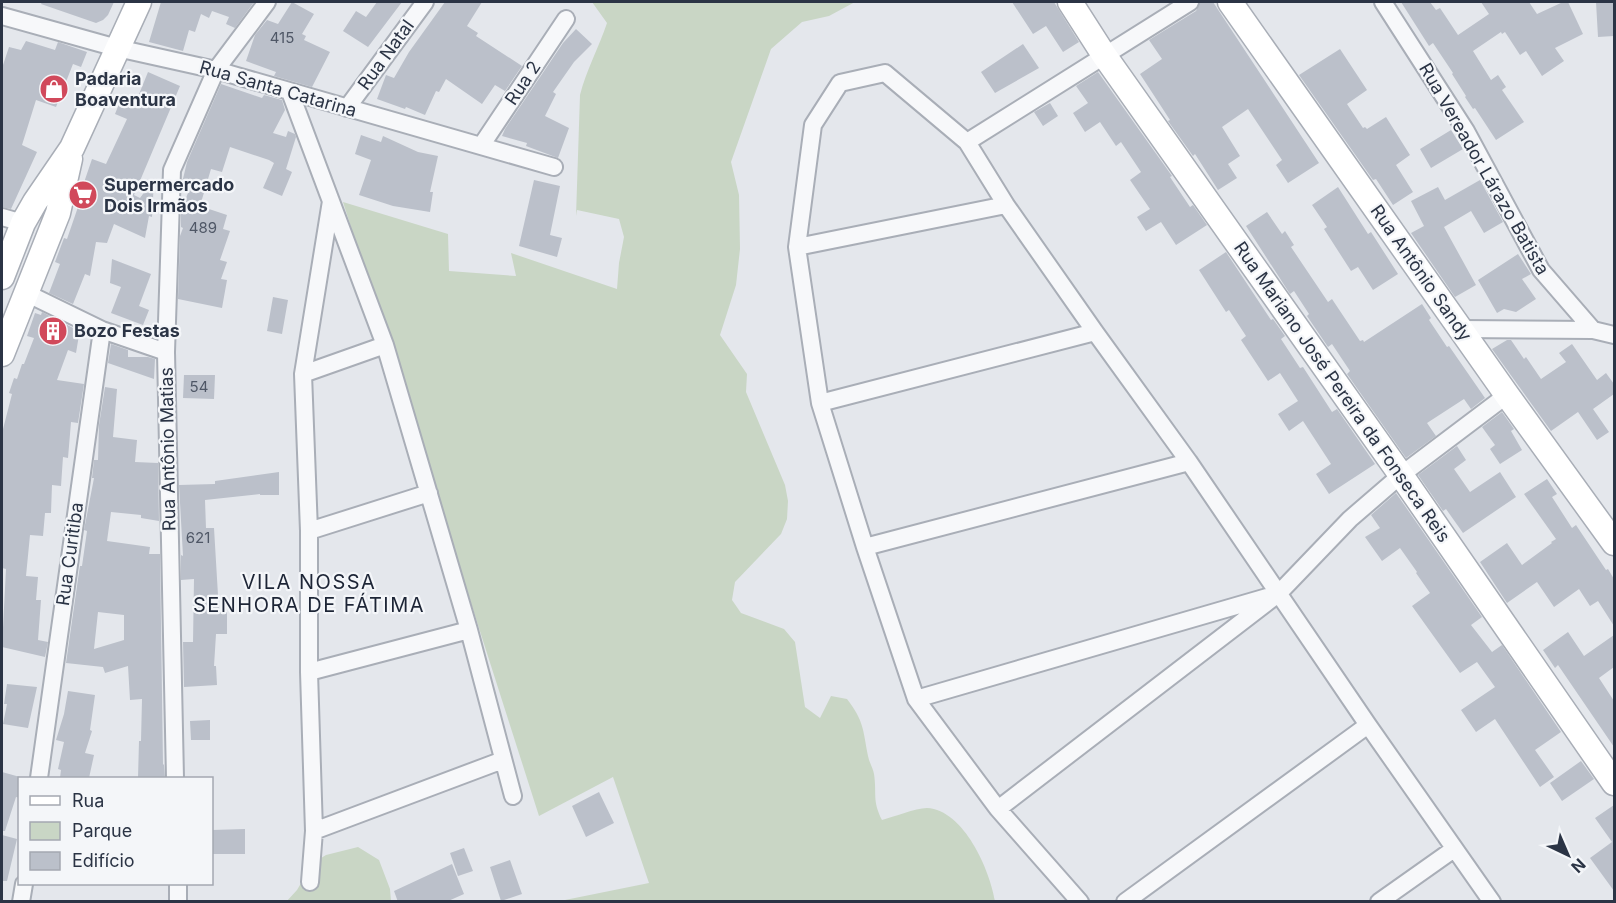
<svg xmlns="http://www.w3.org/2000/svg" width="1616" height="903" viewBox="0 0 1616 903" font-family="Inter,sans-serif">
<rect width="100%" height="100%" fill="#e4e7ec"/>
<path fill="#c9d6c5" d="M592,2H855L829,16L802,22L771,49L731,162L739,195L740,249L736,285L720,335L747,374L746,392L785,485L788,501L787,519L781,534L735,582L732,600L741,613L784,629L795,642L805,707L820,718L831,696L847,699C864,721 863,730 868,756C869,762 873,768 874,774C877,794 872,800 882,820C894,817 915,808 927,808C964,810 990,870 995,901H560L649,883L613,777L539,816L343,202L448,234L449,271L516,276L511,253L617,289L619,263L624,237L619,219L577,210L576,216L580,95C586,71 599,47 607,23Z
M358,847L379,860L390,889L391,901L286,902L297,890L313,863L326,855Z"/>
<path fill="#bbc0ca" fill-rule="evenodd" d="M42,2H114L108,15L103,20L96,23L41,4Z
M161,2H254L235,28L226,24L229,17L212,11L209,18L201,14L195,32L189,30L183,51L149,42Z
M292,2L314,14L302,34L306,36L304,40L330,52L312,87L274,76L276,72L246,61L255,35L267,20L278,24Z
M377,2H402L368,47L343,31L356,11L366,17Z
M445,2H482L467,26L478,33L476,36L522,66L505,91L495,85L482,104L446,79L439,92L436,91L425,115L406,107L405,109L377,99L386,75L394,78L409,52Z
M1012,2H1054L1079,42L1063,52L1046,26L1033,34Z
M1200,2H1213L1319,163L1288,183L1276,165L1282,160L1248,109L1222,127L1240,156L1228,164L1237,178L1218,190L1195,154L1193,156L1168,121L1170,120L1140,74L1162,59L1149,40L1196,11Z
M1401,2H1430L1436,10L1440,8L1458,35L1489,14L1481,2H1529L1537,14L1563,2H1568L1583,34L1555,48L1564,61L1542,76L1526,51L1520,55L1505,32L1502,34L1501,32L1473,51L1491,80L1498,75L1506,87L1502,90L1524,122L1496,140L1475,108L1473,109L1465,97L1466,96L1452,74L1453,73L1433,43L1429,46Z
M1596,2H1614V36L1598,37Z
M576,29L592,44L574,62L553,92L556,94L545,116L569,128L558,158L526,146L527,143L502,136L505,129L563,43Z
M26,41L55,50L58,42L87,52L81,67L73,64L56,107L36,100L22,145L37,152L11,209L2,207V68L9,47L21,50Z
M1023,44L1039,68L995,93L981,72Z
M1340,49L1367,90L1347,104L1363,128L1365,127L1367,129L1386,117L1410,155L1396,165L1413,192L1393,205L1376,179L1373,180L1299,75Z
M148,72L180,86L134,195L140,198L154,179L152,217L149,216L145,238L114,224L107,243L96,242L90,276L85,274L73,304L49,293L60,264L55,262L64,238L67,239L78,207L76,206L92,159L106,164L127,119L115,114L121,99L135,104Z
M1098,72L1172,176L1170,177L1190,207L1193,205L1207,225L1176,245L1161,222L1146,231L1137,217L1150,209L1130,180L1141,172L1121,142L1116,146L1100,122L1085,132L1073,113L1088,103L1076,86Z
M221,84L262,98L264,95L282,100L285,110L273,133L286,137L288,131L295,134L296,137L286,169L292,172L282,196L263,188L274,163L269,160L230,147L222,172L211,169L200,206L227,215L223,229L230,231L220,260L227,262L221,279L227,280L222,308L178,299L180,236L183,228L181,227V212L189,190L182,188V183L187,162Z
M1050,103L1058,116L1043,126L1034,112Z
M1451,130L1463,149L1431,168L1420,149Z
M361,135L381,142L383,136L418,152L438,156L430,192H433L430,212L393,206L359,195L371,160L355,154Z
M534,180L560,186L550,235L562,238L557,257L519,246Z
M1480,180L1503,222L1484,233L1471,211L1444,227L1476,285L1455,297L1411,233L1424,226L1411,201L1438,187L1445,200Z
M1338,187L1368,234L1371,232L1398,274L1373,290L1358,267L1351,271L1324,229L1327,227L1312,205Z
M1267,212L1282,234L1285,231L1294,245L1291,247L1328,302L1332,299L1360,341L1363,340L1364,342L1422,304L1431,318L1429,320L1447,347L1449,346L1485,398L1471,409L1464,399L1427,423L1436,436L1406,458L1347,374L1350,371L1332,344L1328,347L1307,316L1309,314L1294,291L1290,294L1246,226Z
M1226,252L1271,320L1273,319L1285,336L1281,339L1300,368L1303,367L1332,412L1337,409L1375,464L1329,494L1316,474L1331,464L1303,421L1289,431L1278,414L1298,401L1280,373L1268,381L1241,340L1246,336L1229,310L1226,312L1199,270Z
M1518,254L1531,274L1522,279L1536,299L1516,312L1504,309L1497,313L1478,280Z
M112,259L151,274L139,306L149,310L143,325L111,313L121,287L110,283Z
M273,297L288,300L282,334L267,331Z
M42,312L77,330L79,335L76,353L68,350L57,380L84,384L78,423L71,422L68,458L63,457L61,486L52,485L51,513H45L43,536L30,535L26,576L38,577L36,600H41L38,640L48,642L45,657L2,647L6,569L2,568V433L12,394L9,393L14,378L17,379L22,364H24L34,338L27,336L35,313L41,315Z
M1507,340H1511L1524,359L1526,357L1541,379L1566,362L1559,353L1572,344L1597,380L1606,373L1614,384V394L1593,409L1609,432L1597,440L1578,412L1551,431L1492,349Z
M111,344L128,350V357H148L155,359L154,379L108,363Z
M184,375H215L214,399L183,398Z
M105,387L117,389L113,437L137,440L135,462L158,463L159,521L141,518V515L111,512L107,541L150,547L149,554H160L163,765L164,764L165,778H138L139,741H141L142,699L130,700L128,666L105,673L103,667L66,663L79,572L80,566H82L87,531L84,530L94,478H92L94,460H98L99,425ZM98,612L124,615V640L94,649Z
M1502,412L1514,429L1511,431L1522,450L1500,464L1490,449L1495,445L1482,427Z
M1457,446L1466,460L1454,469L1470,492L1500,472L1516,497L1463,533L1446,509L1443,511L1418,475Z
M279,472V495H260V494L205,500L206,528H214L219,612H227V634H216L214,666H216L217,685L184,687L183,642H193L194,579L181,580V555L183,556L179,485L215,484V481Z
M1547,479L1557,494L1552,497L1572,528L1576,525L1606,570L1608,569L1614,579V626L1598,601L1590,606L1579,589L1554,607L1537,582L1507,603L1480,562L1507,543L1522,565L1552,543L1551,542L1556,539L1524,494Z
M1396,493L1482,617L1471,625L1492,652L1502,645L1561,732L1535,750L1554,777L1540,787L1495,719L1476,732L1461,710L1495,687L1477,662L1460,673L1412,606L1430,593L1416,573L1417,572L1400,548L1382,561L1365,537L1380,528L1371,515Z
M1568,632L1584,656L1614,635V667L1599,678L1614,701V747L1558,665L1555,668L1543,650Z
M7,684L37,687L28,728L3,724L7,704H4Z
M68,691L95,695L90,730L92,731L85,753L94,755L89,778H60L61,770L58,769L64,742L56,740L64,714Z
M210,720V740H191L190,721Z
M1581,761L1594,779L1562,801L1550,783Z
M2,772L20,777V798L16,797L5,831H2Z
M599,792L614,823L586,837L572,806Z
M1614,805V891L1590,858L1612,842L1595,818Z
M245,829V854H212V830Z
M2,835L17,839L7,881H2Z
M464,848L473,871L458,876L450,853Z
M510,860L522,894L501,901L490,867Z
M452,864L464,894L446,902H398L394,891Z"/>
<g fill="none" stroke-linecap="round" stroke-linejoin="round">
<g stroke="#a9aeb7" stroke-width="20">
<path id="street" d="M1383,2L1466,131L1541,270L1593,330
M2,16L117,48L216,70L554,167
M290,92L385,345L469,630L513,796
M347,108L425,2
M967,142L1190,2
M481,146L566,19
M2,217L23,223
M797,247L1006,205
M26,293L102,330L166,352
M1461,329L1593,330L1614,335
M303,374L385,345
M820,403L1095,332
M309,531L429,493
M865,547L1189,462
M309,672L469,630
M916,699L1267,597
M39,778L102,330
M175,778L166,352L172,170L216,70L267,2
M998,809L1278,594L1350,519L1401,475L1507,395
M314,831L503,760
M310,882L314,831L309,672V531L303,374L331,201
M178,884V902
M21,902L24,884
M1080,902L998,809L916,699L865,547L820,403L797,247L813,125L840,83L885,73L967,142L1006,205L1095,332L1189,462L1368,725L1492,902
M1125,902L1368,725
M1379,902L1454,849"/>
</g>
<g stroke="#a9aeb7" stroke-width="27">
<path id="secondary" d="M1070,2L1104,55L1401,475L1614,783
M1230,2L1507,395L1614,543
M2,277L23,223L35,202L72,148L139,2
M2,354L58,213L70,159"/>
</g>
<use href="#street" stroke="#f7f8fa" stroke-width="16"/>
<use href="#secondary" stroke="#fff" stroke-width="24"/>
</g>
<defs>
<g id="shop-disc" transform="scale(1.5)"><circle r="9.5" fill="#d1495b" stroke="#f4f6f9"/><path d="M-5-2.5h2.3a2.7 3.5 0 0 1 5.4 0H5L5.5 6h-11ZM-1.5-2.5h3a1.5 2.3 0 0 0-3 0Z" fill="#fff"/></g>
<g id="supermarket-disc" transform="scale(1.5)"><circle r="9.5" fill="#d1495b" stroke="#f4f6f9"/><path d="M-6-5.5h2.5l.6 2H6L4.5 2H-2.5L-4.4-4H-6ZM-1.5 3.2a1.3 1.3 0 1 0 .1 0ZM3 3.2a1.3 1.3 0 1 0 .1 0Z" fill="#fff"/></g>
<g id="building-disc" transform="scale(1.5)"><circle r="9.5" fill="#d1495b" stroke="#f4f6f9"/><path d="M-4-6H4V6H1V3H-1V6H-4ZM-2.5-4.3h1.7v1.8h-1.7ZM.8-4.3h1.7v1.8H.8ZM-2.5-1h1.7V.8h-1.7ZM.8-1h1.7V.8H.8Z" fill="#fff"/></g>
</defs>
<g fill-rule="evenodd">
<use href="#shop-disc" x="54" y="89"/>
<use href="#supermarket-disc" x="83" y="195"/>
<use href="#building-disc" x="53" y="331"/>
</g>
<g text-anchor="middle" stroke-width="4.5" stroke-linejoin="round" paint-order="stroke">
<g font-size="15" fill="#4f5766">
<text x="282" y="43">415</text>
<text x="203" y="233">489</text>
<text x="199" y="392">54</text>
<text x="198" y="543">621</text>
</g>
<g font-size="18" fill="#2b3445" stroke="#f4f6f9">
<text transform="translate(386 55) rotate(-54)" y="6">Rua Natal</text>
<text transform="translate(523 83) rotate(-56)" y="6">Rua 2</text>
<text transform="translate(278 89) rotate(16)" y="6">Rua Santa Catarina</text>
<text transform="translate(1484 169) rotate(60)" y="6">Rua Vereador Lárazo Batista</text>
<text transform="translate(1421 273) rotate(55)" y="6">Rua Antônio Sandy</text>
<text transform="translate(1342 392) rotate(55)" y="6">Rua Mariano José Pereira da Fonseca Reis</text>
<text transform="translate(168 449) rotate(-91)" y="6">Rua Antônio Matias</text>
<text transform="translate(70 554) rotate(-82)" y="6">Rua Curitiba</text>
</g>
<g font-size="18" font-weight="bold" fill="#2b3445" stroke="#f4f6f9" text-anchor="start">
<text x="75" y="85">Padaria<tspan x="75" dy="21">Boaventura</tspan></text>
<text x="104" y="191">Supermercado<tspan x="104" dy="21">Dois Irmãos</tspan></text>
<text x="74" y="337">Bozo Festas</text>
</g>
<g font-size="20" letter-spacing="1.5" fill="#1d2536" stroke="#f4f6f9">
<text x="309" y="589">VILA NOSSA<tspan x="309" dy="23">SENHORA DE FÁTIMA</tspan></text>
</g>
</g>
<rect width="1616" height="903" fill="none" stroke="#2b3445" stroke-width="6"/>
<rect x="18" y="777" width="195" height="108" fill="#f4f6f9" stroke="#a4a8b1" stroke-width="1.5"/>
<rect x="30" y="796" width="30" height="9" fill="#ffffff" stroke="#a4a8b1" stroke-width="1.5"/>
<text x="72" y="807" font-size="18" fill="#2b3445">Rua</text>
<rect x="30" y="822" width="30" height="18" fill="#c9d6c5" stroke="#a4a8b1" stroke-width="1.5"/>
<text x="72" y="837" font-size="18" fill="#2b3445">Parque</text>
<rect x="30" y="852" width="30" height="18" fill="#bbc0ca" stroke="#a4a8b1" stroke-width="1.5"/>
<text x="72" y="867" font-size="18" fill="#2b3445">Edifício</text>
<g transform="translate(1568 855) rotate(136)" stroke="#f4f6f9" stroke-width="4.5" paint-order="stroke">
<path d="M0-4.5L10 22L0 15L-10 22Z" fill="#2b3445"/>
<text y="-9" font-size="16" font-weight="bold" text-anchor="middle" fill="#2b3445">N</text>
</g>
</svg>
